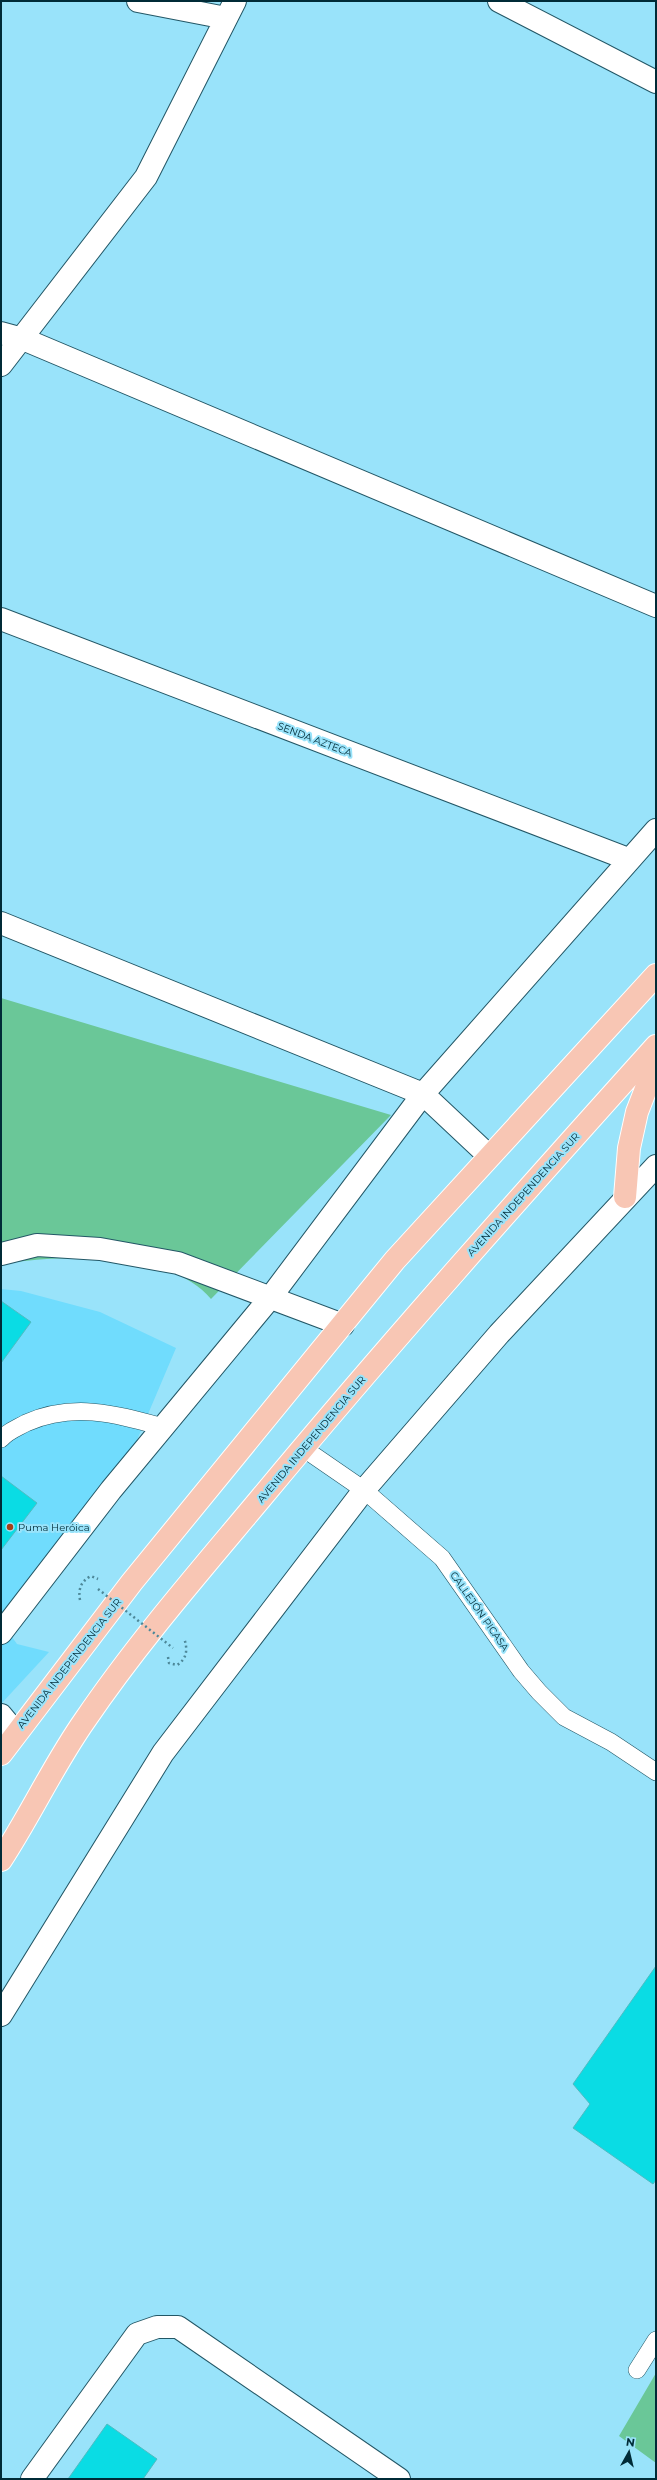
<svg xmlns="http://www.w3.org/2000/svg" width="657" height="2480" viewBox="0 0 657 2480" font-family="Montserrat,sans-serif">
<rect width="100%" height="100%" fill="#99e3fa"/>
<path fill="#70dcfd" d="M1,1289L21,1291L100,1312L176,1348L126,1466L9,1633L17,1644L49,1652L1,1704Z"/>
<path fill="#6ac798" d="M1,998L391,1115L211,1299C170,1249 59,1255 1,1264Z
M656,2373V2463L619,2436Z"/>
<path fill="#0adce4" stroke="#4ebcc2" d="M1,1301L31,1322L1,1363Z
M1,1476L37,1503L1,1550Z
M656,1966V2180L653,2184L573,2128L590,2104L573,2084Z
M107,2424L157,2459L143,2479H68Z"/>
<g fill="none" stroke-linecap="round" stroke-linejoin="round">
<g stroke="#235766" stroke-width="18">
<path id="service" d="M1,1439C8,1431 17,1428 26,1423C74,1402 115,1414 163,1427
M303,1448L364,1490L442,1558L521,1671L539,1692L564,1717L611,1742L656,1772
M637,2370L656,2340"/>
</g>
<g stroke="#235766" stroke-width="24">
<path id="minor" d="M138,1L226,18
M499,1L656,82
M1,333L23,339L656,606
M1,365L146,177L235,1
M1,619L628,859
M1,923L423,1094L489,1156
M1,1254L37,1245L100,1249L178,1263L343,1325
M1,1633L111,1490L270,1298L423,1094L656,830
M1,1715L16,1733
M1,2015L163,1753L364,1490L499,1334L656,1166
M32,2479L137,2334L157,2327H178L399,2479"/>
</g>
<g stroke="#fff" stroke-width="24">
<path id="trunk" d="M625,1197L629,1148L637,1112L656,1063
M1,1754L132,1582L395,1260L656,975
M1,1860C31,1814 54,1764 85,1720C138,1642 201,1570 261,1498C389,1344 522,1195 656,1046"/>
</g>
<path stroke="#4d8899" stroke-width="2.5" stroke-dasharray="2 3" stroke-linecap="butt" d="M80,1600C78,1589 81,1581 91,1576L98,1579
M168,1657L169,1663L177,1665C187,1659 188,1649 184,1638"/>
<use href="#service" stroke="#fff" stroke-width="17"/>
<use href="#minor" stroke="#fff" stroke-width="22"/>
<use href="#trunk" stroke="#f8c6b4" stroke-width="22"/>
<path stroke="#4d8899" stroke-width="2.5" stroke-dasharray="2 3" stroke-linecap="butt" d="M98,1589L173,1648"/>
</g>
<circle fill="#a64017" stroke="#99e3fa" stroke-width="1.5" cx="10" cy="1527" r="4"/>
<g text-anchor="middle" stroke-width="4" stroke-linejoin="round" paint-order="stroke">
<g font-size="10" fill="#002b37" stroke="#99e3fa">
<text transform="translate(315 739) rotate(21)" y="4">SENDA AZTECA</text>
<text transform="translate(523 1194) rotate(-48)" y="4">AVENIDA INDEPENDENCIA SUR</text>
<text transform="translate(311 1439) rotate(-50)" y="4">AVENIDA INDEPENDENCIA SUR</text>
<text transform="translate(480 1611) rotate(55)" y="4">CALLEJÓN PICASA</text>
<text transform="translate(69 1663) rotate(-52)" y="4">AVENIDA INDEPENDENCIA SUR</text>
</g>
<g font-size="10" fill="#002b37" stroke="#99e3fa" text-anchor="start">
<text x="18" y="1531">Puma Heróica</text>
</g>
</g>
<rect width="657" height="2480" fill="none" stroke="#002b37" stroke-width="4"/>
<g transform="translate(629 2452) rotate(8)" stroke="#99e3fa" stroke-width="3" paint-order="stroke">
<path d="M0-3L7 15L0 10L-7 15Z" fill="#002b37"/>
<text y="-6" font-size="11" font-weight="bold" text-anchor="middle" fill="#002b37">N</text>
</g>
</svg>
